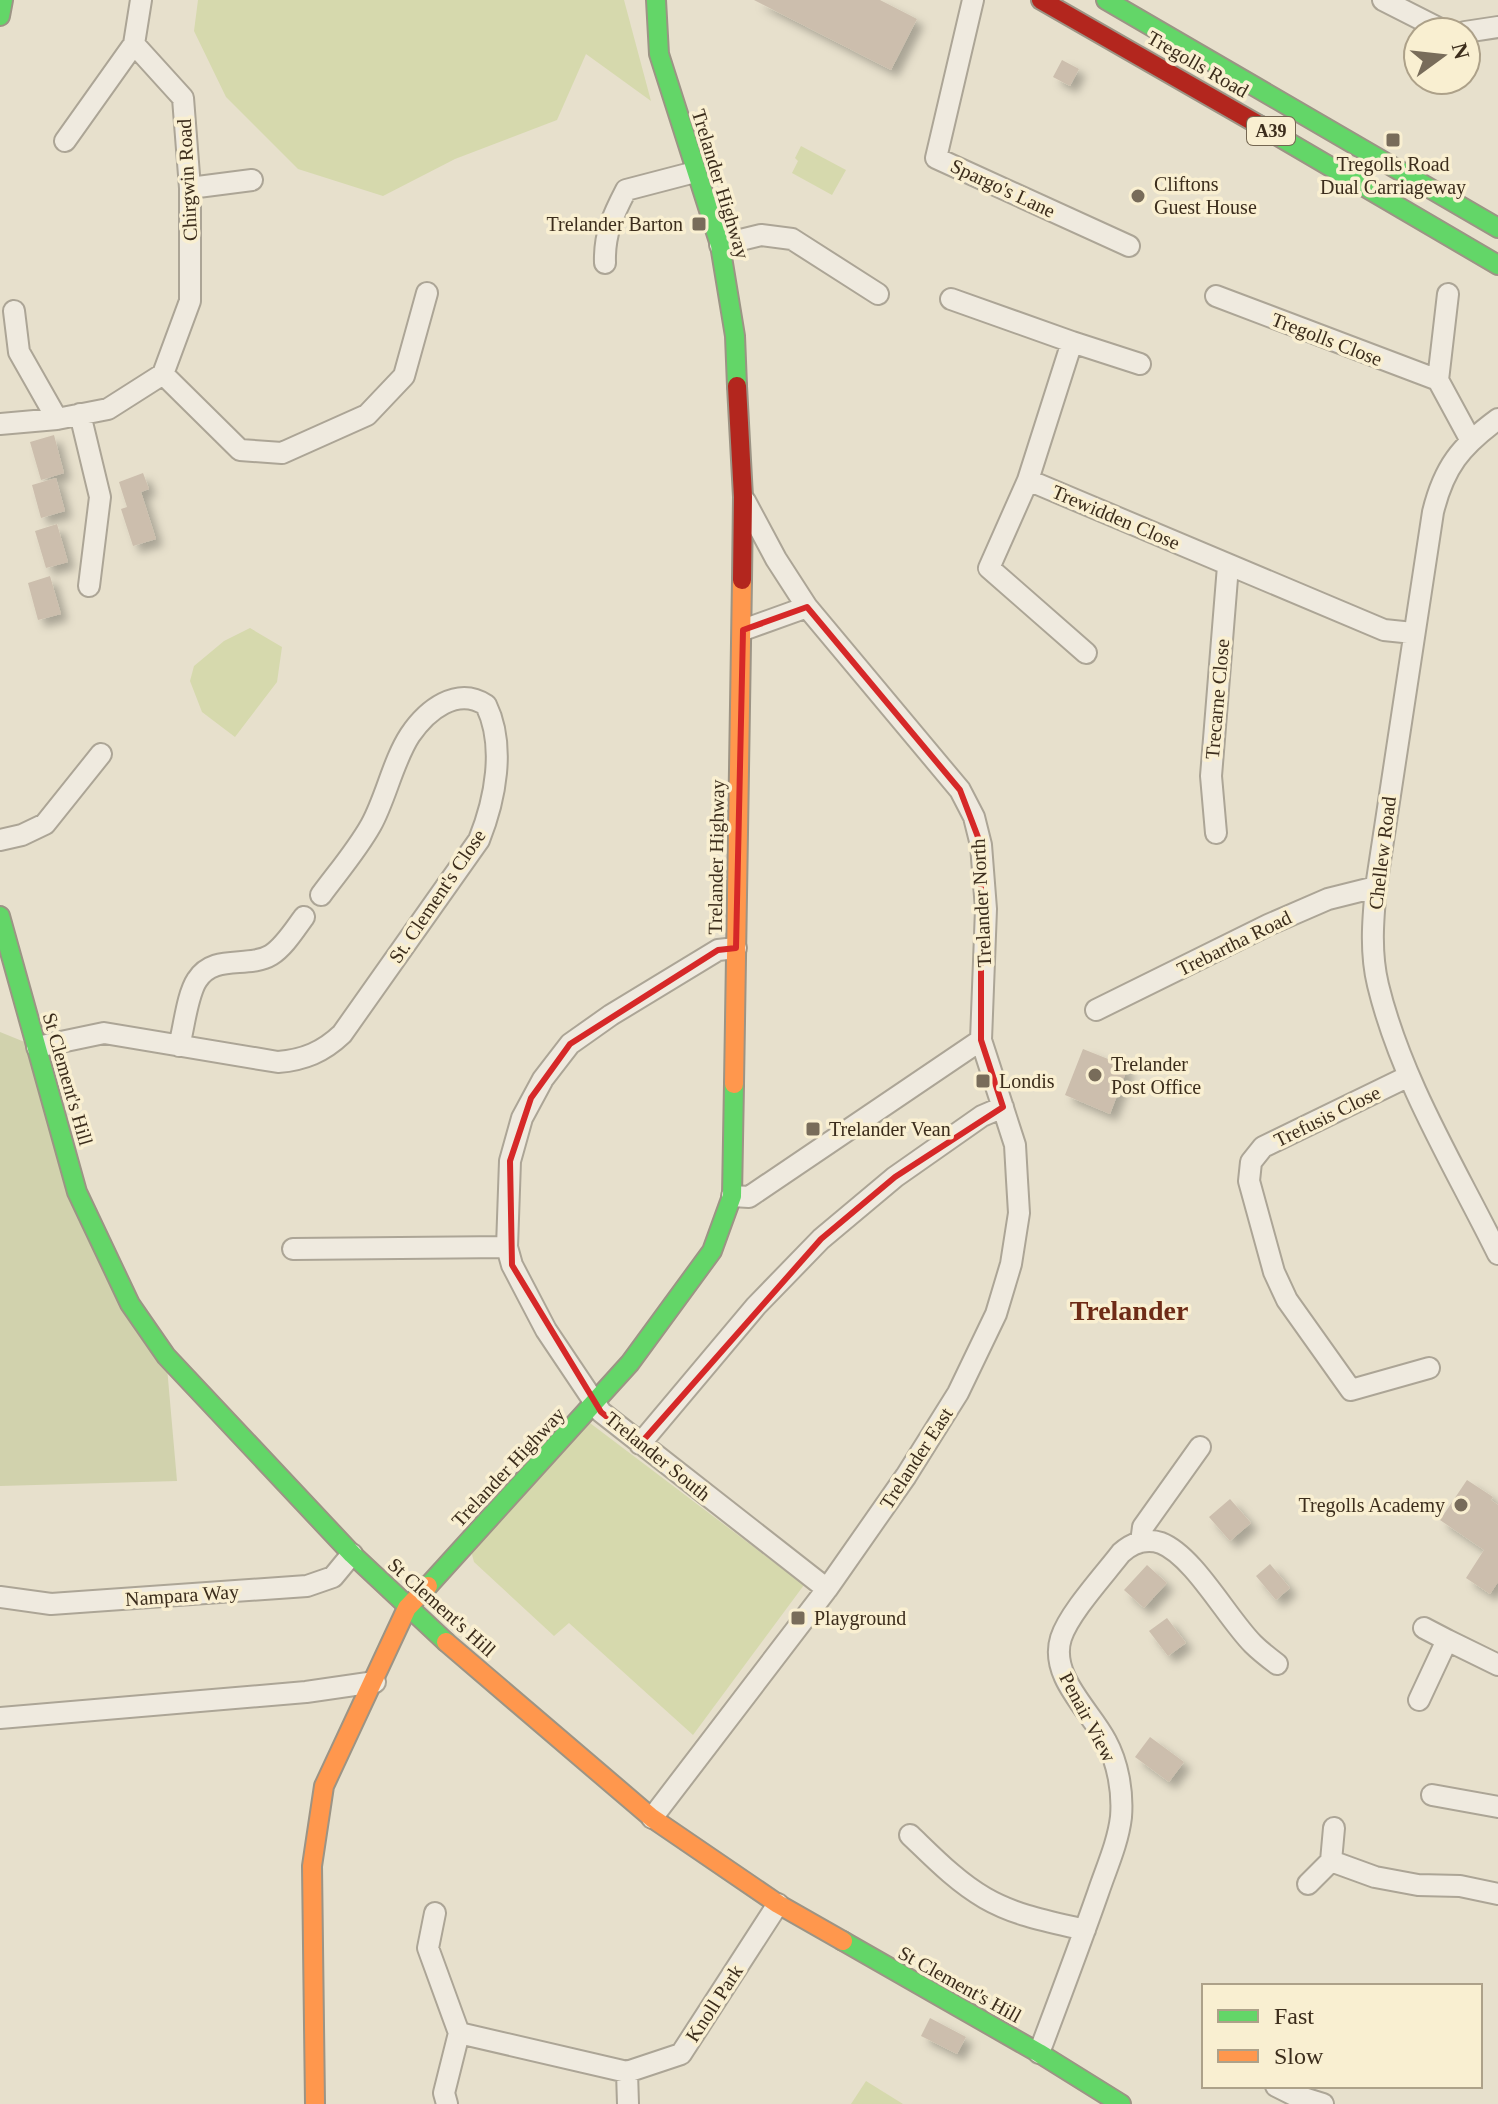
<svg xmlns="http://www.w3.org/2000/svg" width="1498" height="2104" viewBox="0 0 1498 2104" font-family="Georgia,serif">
<defs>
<filter id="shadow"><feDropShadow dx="7" dy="7" stdDeviation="4" flood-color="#0004"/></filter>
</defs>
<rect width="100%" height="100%" fill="#e7e0cc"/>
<path fill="#d6d9ad" d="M198,0H624L651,101L586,54L557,120L455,159L383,196L298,169L226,97L194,31Z
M801,146L846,170L832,195L792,173L798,161L795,158Z
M250,628L282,647L277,682L235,737L202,712L190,681L194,666L224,641Z
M586,1420L804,1585L693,1735L569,1623L554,1636L474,1562L470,1547Z
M866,2081L903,2104H851Z"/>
<path fill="#d1d2ad" d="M0,1032L37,1047L77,1192L166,1356L177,1481L0,1486Z"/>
<path fill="#ccbead" filter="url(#shadow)" d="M754,0H880L917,19L891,70Z
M1062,60L1079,69L1070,86L1053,77Z
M54,435L64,473L41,480L30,442Z
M143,473L149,489L141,492L156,539L133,546L121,509L127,507L119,482Z
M56,478L65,511L41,518L32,485Z
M57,524L68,562L46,568L35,531Z
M50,576L61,614L38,620L28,583Z
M1083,1049L1128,1067L1110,1114L1065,1095Z
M1467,1480L1493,1497L1491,1500L1498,1505V1582L1490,1594L1466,1578L1484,1550L1440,1520Z
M1230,1499L1251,1523L1230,1541L1209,1517Z
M1270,1564L1290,1588L1276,1600L1256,1576Z
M1147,1565L1167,1583L1144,1608L1124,1590Z
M1167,1618L1186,1643L1168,1656L1149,1631Z
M1150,1737L1184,1762L1169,1782L1135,1757Z
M930,2018L966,2037L957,2054L921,2036Z"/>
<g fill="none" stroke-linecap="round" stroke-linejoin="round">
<g stroke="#aca596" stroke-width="24">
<path id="street" d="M973,0L936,158L1129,246
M1383,0L1446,32
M1465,32L1498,27
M65,141L134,44
M190,188L252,180
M720,245L761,235L792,239L878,294
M605,263C604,234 613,215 626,190L695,172
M1448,294L1438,380L1470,439
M1216,296L1438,380
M951,299L1072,342L1028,480L1384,630L1413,633
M14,311L19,352L57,419
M1072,342L1140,364
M163,374L240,450L282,453L367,415L404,376L427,293
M80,414L100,497L89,586
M1498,419C1461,446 1444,467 1433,512L1376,887C1373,919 1370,952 1378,985C1401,1080 1455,1167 1498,1254
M0,424L57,419L108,409L163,374L190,301V188L183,98L134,44L141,0
M1028,480L989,568L1086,653
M743,630L807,607
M1216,833L1211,776L1228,566
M0,840L22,835L45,824L101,754
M736,948L718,950L611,1015L570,1044L543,1079L522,1118L510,1161L507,1247L512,1265L546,1330L601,1412L827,1589
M1096,1010L1268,925L1328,899L1376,887
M179,1046C184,1028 187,995 197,980C214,953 248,969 271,955C284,947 295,929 304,917
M37,1047L104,1033L278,1062C304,1060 323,1052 342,1034L479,840C495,800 506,746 486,705C457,686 427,710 410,735C393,761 386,798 371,825C357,850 338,872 321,895
M1409,1076L1263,1147L1251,1162L1249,1181L1274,1272L1287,1300L1351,1390L1429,1368
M732,1196L749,1197L981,1040
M293,1249L507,1247
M640,1444L756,1306L821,1239L895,1177L982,1116L1003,1107
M1141,1542L1143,1527L1200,1447
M0,1597L51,1604L307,1586L333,1577L352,1554
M1424,1628L1447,1640
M1419,1700L1447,1640L1498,1665
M0,1718L306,1692L375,1682
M1432,1795L1498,1807
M652,1818L827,1589L906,1476L958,1393L996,1314L1011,1264L1019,1213L1017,1180L1015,1145L981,1040L986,909L981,845L974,817L960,790L807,607L776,559L745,501
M910,1835C933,1857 957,1882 985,1898C1016,1916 1051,1922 1085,1930
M1331,1861L1375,1877L1418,1885L1460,1886L1498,1894
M1308,1884L1331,1861L1334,1828
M435,1913L428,1948L459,2033
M1039,2053C1059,2000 1079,1947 1098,1893C1106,1869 1118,1843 1121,1817C1123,1792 1118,1763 1106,1741C1090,1710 1049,1676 1061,1638C1069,1613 1105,1574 1121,1553C1132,1543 1146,1538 1161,1543C1194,1556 1227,1618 1253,1644C1260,1651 1269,1658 1277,1664
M627,2072L628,2104
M1276,2086L1294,2095L1323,2104
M447,2104L444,2093L459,2033L627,2072L681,2054L778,1904"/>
</g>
<g stroke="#9c9485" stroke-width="22">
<path id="fast" d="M656,0L659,54L720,245L735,336L737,386
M1106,0L1498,228
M0,16L3,0
M1259,125L1498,265
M0,916L77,1192L130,1304L166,1356L352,1554L446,1642
M428,1586L630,1363L712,1251L732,1196L734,1084
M843,1941L1039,2053L1121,2104"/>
</g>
<g stroke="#9c9485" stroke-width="22">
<path id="slow" d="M734,1084L742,580
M446,1642L652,1818L778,1904L843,1941
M315,2104L312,1866L324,1786L407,1608L428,1586"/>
</g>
<g stroke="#9c9485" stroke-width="22">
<path id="jam" d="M1041,0L1259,125
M737,386L743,497L742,580"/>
</g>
<use href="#street" stroke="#efeadf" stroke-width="20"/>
<use href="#fast" stroke="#63d668" stroke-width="18"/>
<use href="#slow" stroke="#ff974d" stroke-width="18"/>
<use href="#jam" stroke="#b3261e" stroke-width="18"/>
</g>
<path fill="none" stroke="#d62828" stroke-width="6" stroke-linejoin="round" d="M807,607L960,790L981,845V1040L1003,1107L895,1177L821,1239L640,1444L601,1412L512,1265L510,1161L531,1098L570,1044L718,950L736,948L743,630Z"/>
<g fill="#786c5a" stroke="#f9efd1" stroke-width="3">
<rect x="1385" y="132" width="16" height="16" rx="4"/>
<circle cx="1138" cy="196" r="8"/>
<rect x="691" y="216" width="16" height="16" rx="4"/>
<circle cx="1095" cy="1075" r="8"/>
<rect x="975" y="1073" width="16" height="16" rx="4"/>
<rect x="805" y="1121" width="16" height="16" rx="4"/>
<circle cx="1461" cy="1505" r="8"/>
<rect x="790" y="1610" width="16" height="16" rx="4"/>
</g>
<g text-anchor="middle" stroke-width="7" stroke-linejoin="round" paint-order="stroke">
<rect fill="#f9efd1" stroke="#756752" stroke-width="2" x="1247" y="117" width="48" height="28" rx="6"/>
<g font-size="18" font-weight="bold" fill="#3c2d1c">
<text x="1271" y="137">A39</text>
</g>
<g font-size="20" fill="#3c2d1c" stroke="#f9efd1">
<text transform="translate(1198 64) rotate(30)" y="7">Tregolls Road</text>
<text transform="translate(187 180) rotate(-93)" y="7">Chirgwin Road</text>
<text transform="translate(721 184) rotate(73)" y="7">Trelander Highway</text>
<text transform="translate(1003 188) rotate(25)" y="7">Spargo's Lane</text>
<text transform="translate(1327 339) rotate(21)" y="7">Tregolls Close</text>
<text transform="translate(1116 517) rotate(23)" y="7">Trewidden Close</text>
<text transform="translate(1217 699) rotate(-85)" y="7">Trecarne Close</text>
<text transform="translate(1382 853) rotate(-83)" y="7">Chellew Road</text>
<text transform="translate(716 857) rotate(-89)" y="7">Trelander Highway</text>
<text transform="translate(437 896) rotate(-56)" y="7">St. Clement's Close</text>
<text transform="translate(981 903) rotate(-93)" y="7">Trelander North</text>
<text transform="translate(1234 943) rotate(-26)" y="7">Trebartha Road</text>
<text transform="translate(68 1079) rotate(74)" y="7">St Clement's Hill</text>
<text transform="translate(1327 1116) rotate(-26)" y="7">Trefusis Close</text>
<text transform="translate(658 1456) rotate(39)" y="7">Trelander South</text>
<text transform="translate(916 1458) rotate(-57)" y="7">Trelander East</text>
<text transform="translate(508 1467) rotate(-47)" y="7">Trelander Highway</text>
<text transform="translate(182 1595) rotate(-4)" y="7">Nampara Way</text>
<text transform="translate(442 1607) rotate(42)" y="7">St Clement's Hill</text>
<text transform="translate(1088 1717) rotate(62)" y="7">Penair View</text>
<text transform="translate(960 1984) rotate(29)" y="7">St Clement's Hill</text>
<text transform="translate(714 2003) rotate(-57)" y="7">Knoll Park</text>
</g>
<g font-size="20" fill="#3c2d1c" stroke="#f9efd1" text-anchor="start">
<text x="1393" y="171" text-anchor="middle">Tregolls Road<tspan x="1393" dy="23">Dual Carriageway</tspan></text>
<text x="1154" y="191">Cliftons<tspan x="1154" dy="23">Guest House</tspan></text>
<text x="683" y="231" text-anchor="end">Trelander Barton</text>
<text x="1111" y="1071">Trelander<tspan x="1111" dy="23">Post Office</tspan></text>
<text x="999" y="1088">Londis</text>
<text x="829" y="1136">Trelander Vean</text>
<text x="1445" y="1512" text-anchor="end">Tregolls Academy</text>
<text x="814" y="1625">Playground</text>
</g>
<g font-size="28" font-weight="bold" fill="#6e2b16" stroke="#f9efd1">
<text x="1129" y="1320">Trelander</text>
</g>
</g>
<rect x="1202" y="1984" width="280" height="104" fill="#f9efd1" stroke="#ada189" stroke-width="2"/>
<rect x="1218" y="2010" width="40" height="12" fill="#63d668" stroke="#ada189" stroke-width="2"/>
<text x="1274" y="2024" font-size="24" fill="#3c2d1c">Fast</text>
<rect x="1218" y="2050" width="40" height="12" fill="#ff974d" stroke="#ada189" stroke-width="2"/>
<text x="1274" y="2064" font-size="24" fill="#3c2d1c">Slow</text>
<g transform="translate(1442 56) rotate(75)"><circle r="38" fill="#f9efd1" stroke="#ada189" stroke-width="2"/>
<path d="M0-6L14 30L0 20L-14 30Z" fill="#786c5a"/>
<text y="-12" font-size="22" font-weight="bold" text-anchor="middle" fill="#3c2d1c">N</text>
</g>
</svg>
